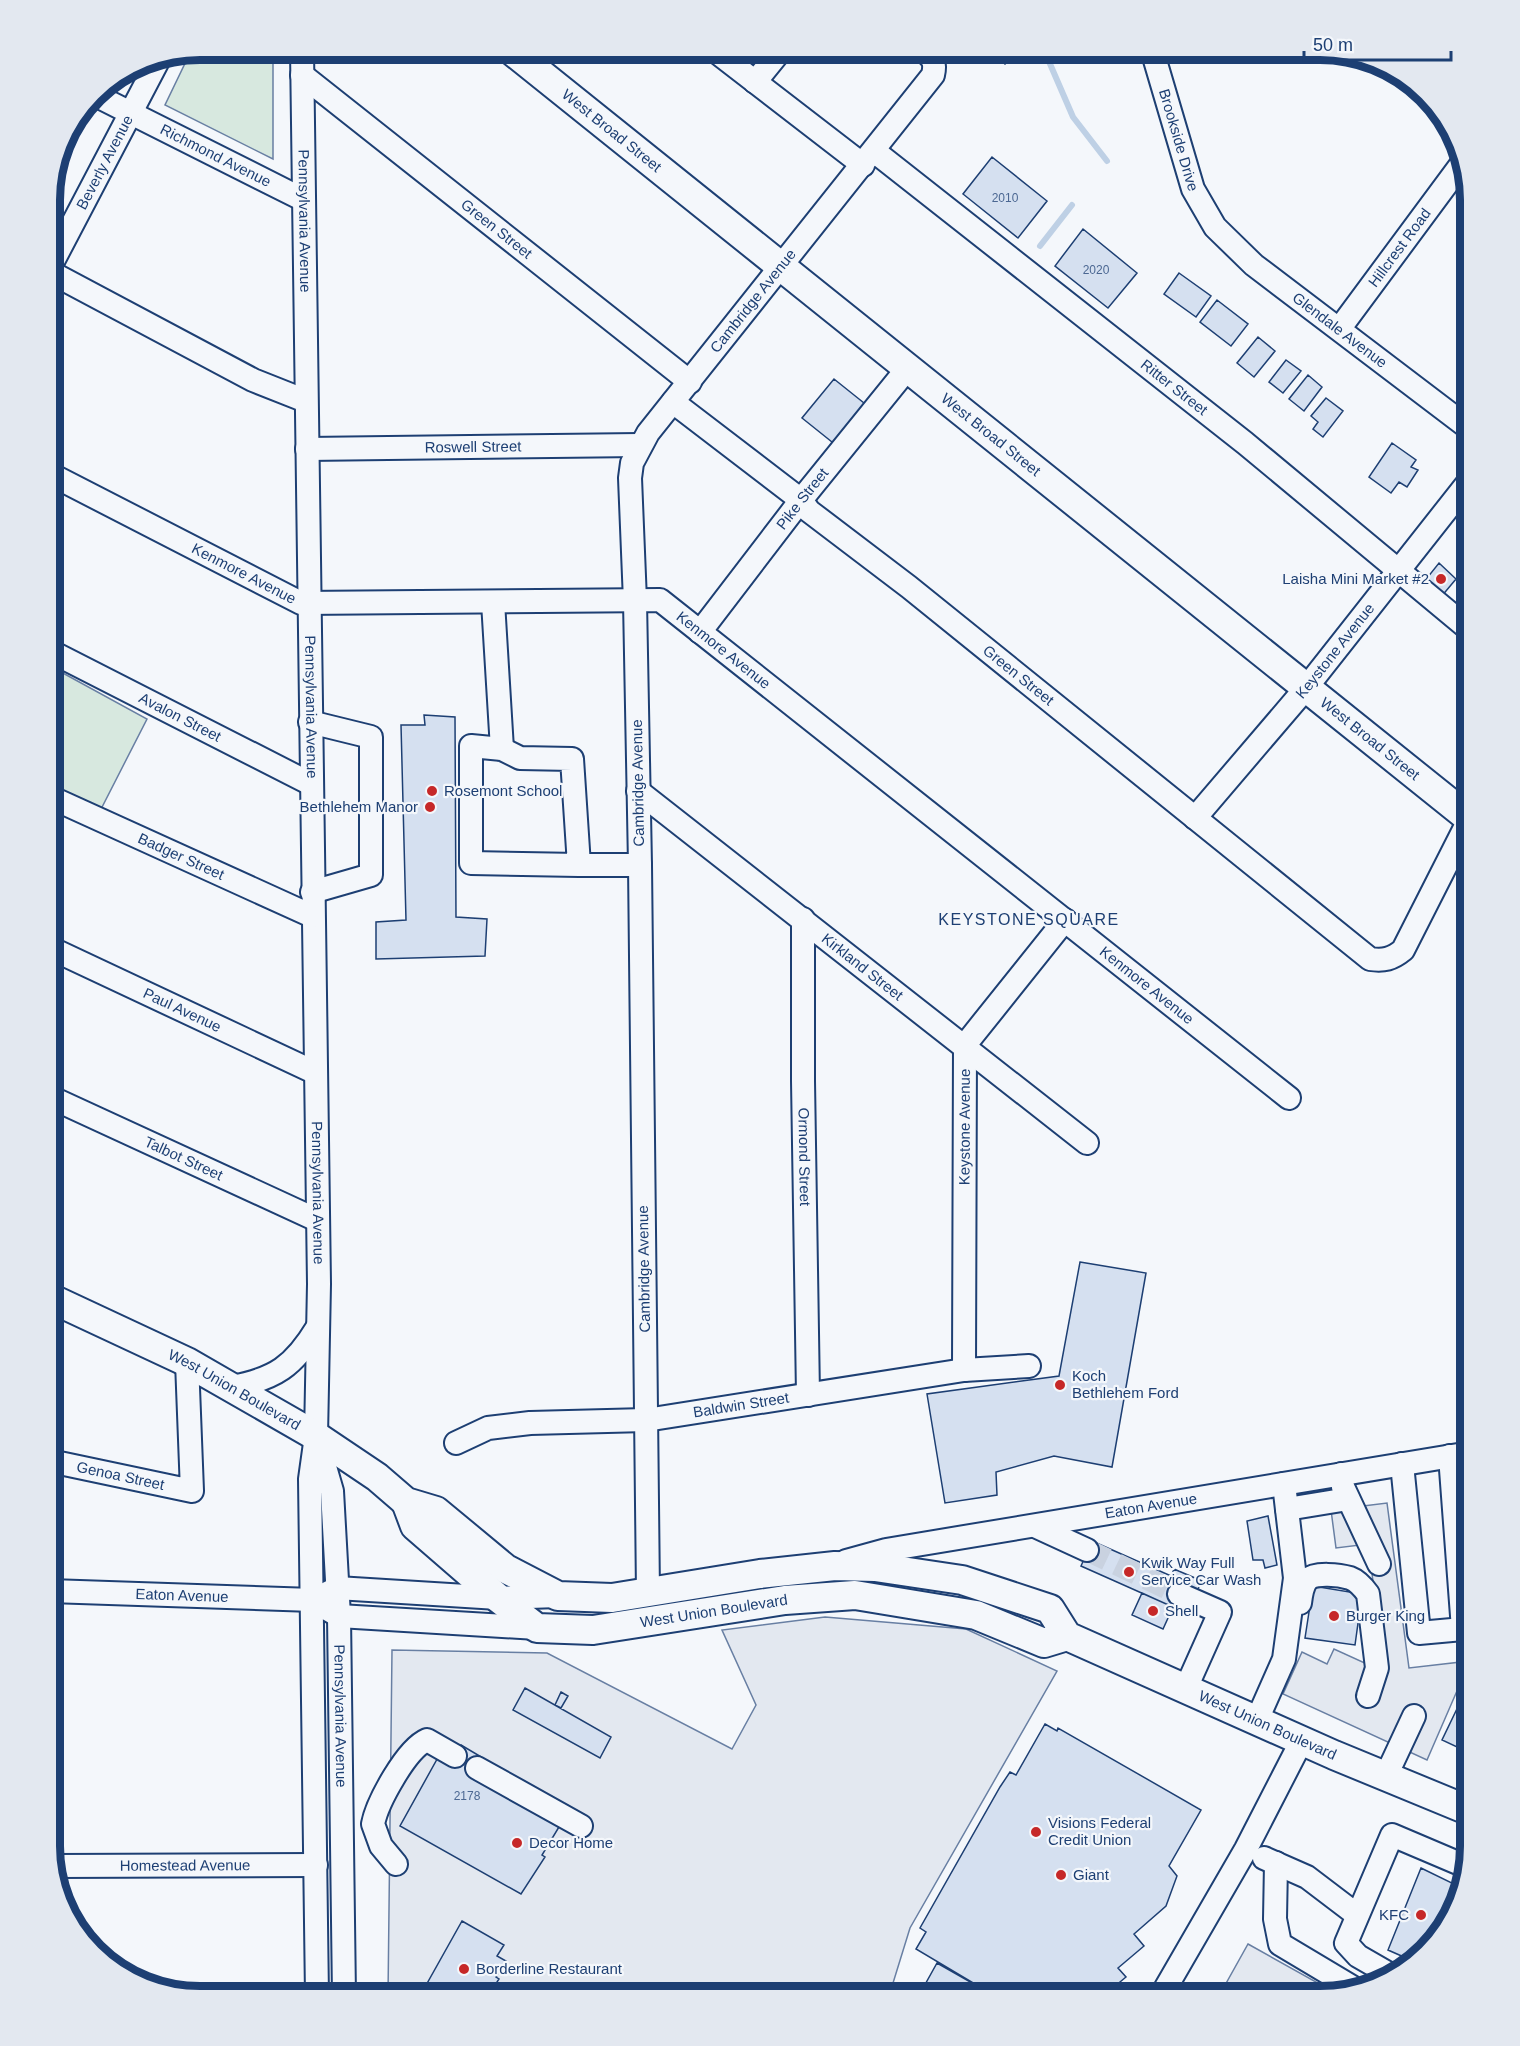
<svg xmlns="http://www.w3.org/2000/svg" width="1520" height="2046" viewBox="0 0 1520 2046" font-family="Arial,sans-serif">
<rect width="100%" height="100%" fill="#f4f7fb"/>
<path fill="#d7e8df" stroke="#687fa3" stroke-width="1.5" d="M200,50H273V159L165,105L191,51Z
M50,666L147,719L98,815L50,792Z"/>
<path fill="#e3e8f0" stroke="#687fa3" stroke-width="1.5" d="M1387,1503L1409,1668L1470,1661L1427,1760L1283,1694L1302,1652L1327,1664L1334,1649L1369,1665L1384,1663L1368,1544L1336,1548L1331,1510Z
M825,1617L966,1629L1057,1671L910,1928L889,1996H388L392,1650L547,1653L732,1749L756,1705L722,1630Z
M1248,1944L1334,1992L1320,1996H1219Z"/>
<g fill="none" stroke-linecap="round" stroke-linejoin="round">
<path stroke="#bed0e5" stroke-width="6" d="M1044,50L1073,117L1107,161
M1040,246L1072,205"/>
</g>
<path fill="#d5e0f0" stroke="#1d3f73" stroke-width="1.5" d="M988,50H1018L1019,51L1005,64Z
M992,157L1047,201L1018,238L963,194Z
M1083,229L1137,273L1108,308L1055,266Z
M1179,273L1211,296L1196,317L1164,294Z
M1217,300L1248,324L1231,346L1200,322Z
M1258,337L1275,351L1254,377L1237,363Z
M1286,360L1301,371L1283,393L1269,382Z
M1308,375L1322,387L1304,411L1289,399Z
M834,379L869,407L837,446L802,418Z
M1326,398L1343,411L1323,437L1313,429L1318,422L1311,416Z
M1392,443L1416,460L1411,467L1418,470L1407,487L1399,482L1391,493L1369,477Z
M1439,563L1456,579L1441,597L1423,583Z
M424,715L455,717L456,917L487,919L485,956L376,959V922L406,920L401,725H425Z
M1080,1262L1146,1273L1112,1467L1054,1456L996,1472L997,1495L945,1503L927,1394L1059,1376Z
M1268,1516L1277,1565L1265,1568L1263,1560H1253L1247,1521Z
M1092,1541L1171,1576L1174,1569L1202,1581L1196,1593L1182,1587L1173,1607L1081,1566Z
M1313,1586L1362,1594L1355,1645L1305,1638Z
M1142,1593L1173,1607L1163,1629L1132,1615Z
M525,1688L611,1737L600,1758L513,1710Z
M1467,1688L1470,1690V1753L1442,1740Z
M561,1692L568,1696L561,1708L555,1705Z
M1045,1724L1057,1731L1058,1728L1201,1810L1169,1866L1177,1876L1166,1906L1134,1934L1144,1946L1118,1968L1126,1977L1103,1996H995L916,1949L926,1932L920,1928L1000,1787L1010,1772L1016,1775Z
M461,1745L483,1758L475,1771L562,1822L542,1855L545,1857L521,1894L400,1826L441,1752L452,1760Z
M1421,1868L1454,1884L1427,1946L1413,1961L1388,1950Z
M462,1921L504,1945L497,1956L506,1961L496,1977L499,1979L488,1996H420Z
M937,1963L995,1996H933L922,1990Z"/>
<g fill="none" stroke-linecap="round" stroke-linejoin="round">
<path stroke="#c9d2e0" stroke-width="22" stroke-dasharray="22 11" stroke-linecap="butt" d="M1087,1550L1179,1594"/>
<g stroke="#1d3f73" stroke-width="26">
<g id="minor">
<path id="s1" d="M302,50L319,1284L316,1436L310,1479L317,1996"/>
<path d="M714,50L863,165"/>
<path id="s2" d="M1152,50L1193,189L1215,227L1254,265L1470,429"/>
<path id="s3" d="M302,75L690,382"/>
<path d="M755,82L781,50"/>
<path id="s4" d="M95,95L304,200"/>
<path id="s5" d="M874,151L1245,443L1470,630"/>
<path id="s6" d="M50,267L160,57"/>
<path d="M50,272L253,380L306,401"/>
<path id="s7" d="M1340,328L1460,166"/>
<path id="s8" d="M673,402L801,500L809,511L909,587L1370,959C1384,961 1392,959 1403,950L1470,818"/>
<path id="s9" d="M307,449L640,445"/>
<path id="s10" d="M50,474L301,603L660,600L1289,1098"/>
<path d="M493,602L502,749"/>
<path id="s11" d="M700,632L801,500L907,369"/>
<path id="s12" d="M50,651L311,784"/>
<path d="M310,722L371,737V875L312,892"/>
<path id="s13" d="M638,791L1087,1143"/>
<path id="s14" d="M50,797L312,916"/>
<path id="s15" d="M1195,818L1306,688L1470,480"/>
<path d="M579,865L471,863V746L502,749L520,758L572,759L579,865H640"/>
<path id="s16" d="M803,919V1081L808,1395"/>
<path id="s17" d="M50,948L314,1072"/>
<path id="s18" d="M50,1097L317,1220"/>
<path id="s19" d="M964,1370L965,1045L1065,920"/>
<path d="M232,1387C275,1379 294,1366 317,1328"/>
<path id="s20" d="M456,1443L488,1428L530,1423L646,1420L964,1370L1029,1366"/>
<path id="s21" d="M319,1446L332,1491L339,1616L344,1996"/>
<path id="s22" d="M50,1461L192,1491L187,1362"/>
<path d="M1402,1464L1419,1633L1463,1629L1450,1456"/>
<path d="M1341,1474L1343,1487L1379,1564"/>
<path d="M1287,1509L1348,1499"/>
<path d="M1037,1527L1087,1550"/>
<path id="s23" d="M846,1561L886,1550L1470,1453"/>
<path id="s24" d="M50,1591L313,1600L337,1588L498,1598L558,1596"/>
<path id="s25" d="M648,1594L640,865L635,601L630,478L632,463L648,433L933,75C936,62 933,58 923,50"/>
<path d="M1179,1594L1220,1612L1186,1688"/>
<path d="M1300,1603C1301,1595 1302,1586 1307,1580C1315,1572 1340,1575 1350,1578C1358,1581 1363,1587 1368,1594L1377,1668L1368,1696"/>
<path d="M327,1609L339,1616L537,1628"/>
<path d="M1257,1720L1284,1659L1295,1578L1284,1484"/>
<path d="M477,1768L581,1826"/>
<path d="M1386,1776L1414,1716"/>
<path d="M1264,1858L1307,1877L1357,1915"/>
<path d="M1276,1863L1275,1919L1280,1944L1352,1987"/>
<path d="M396,1864L381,1846L373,1824C377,1803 406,1749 427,1740L455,1756"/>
<path id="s26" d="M56,1866L316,1865"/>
<path d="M1391,1975L1358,1956L1346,1943L1392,1835L1465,1866"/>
<path d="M1161,1996L1246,1849L1302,1740"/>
</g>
</g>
<g stroke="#1d3f73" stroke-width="32">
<g id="major">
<path id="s27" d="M511,50L1470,819"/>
<path id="s28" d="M50,1298L187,1362L316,1436L377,1477L406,1502L436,1511L506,1569L558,1596L612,1598L760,1574L835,1566L875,1567L962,1580L1050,1609L1067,1636L1334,1755L1470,1811"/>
<path id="s29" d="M406,1502L415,1526L498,1598L537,1628L593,1630L785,1600L855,1595L976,1615L1044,1643L1067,1636"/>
</g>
</g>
<use href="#minor" stroke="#f4f7fb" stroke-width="22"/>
<use href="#major" stroke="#f4f7fb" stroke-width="28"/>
</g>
<g fill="#c62828" stroke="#f4f7fb" stroke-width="2">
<circle cx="1441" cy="579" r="6"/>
<circle cx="432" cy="791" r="6"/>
<circle cx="430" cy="807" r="6"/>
<circle cx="1060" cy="1385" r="6"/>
<circle cx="1129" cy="1572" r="6"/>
<circle cx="1153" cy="1611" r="6"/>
<circle cx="1334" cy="1616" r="6"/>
<circle cx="1036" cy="1832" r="6"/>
<circle cx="517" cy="1843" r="6"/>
<circle cx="1061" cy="1875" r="6"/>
<circle cx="1421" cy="1915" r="6"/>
<circle cx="464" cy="1969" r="6"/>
</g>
<g text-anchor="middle" stroke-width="4.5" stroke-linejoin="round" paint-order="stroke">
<g font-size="12" fill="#4b6792">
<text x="1005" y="202">2010</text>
<text x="1096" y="274">2020</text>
<text x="467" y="1800">2178</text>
</g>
<g font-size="15" fill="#1d3f73" stroke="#f4f7fb">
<text dy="5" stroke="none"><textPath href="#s27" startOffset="129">West Broad Street</textPath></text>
<text dy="5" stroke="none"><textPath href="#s2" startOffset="94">Brookside Drive</textPath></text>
<text dy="5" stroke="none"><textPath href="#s4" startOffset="135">Richmond Avenue</textPath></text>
<text dy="5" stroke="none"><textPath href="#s6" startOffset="118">Beverly Avenue</textPath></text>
<text dy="5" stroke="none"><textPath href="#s1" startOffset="171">Pennsylvania Avenue</textPath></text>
<text dy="5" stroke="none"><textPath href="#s3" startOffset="248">Green Street</textPath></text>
<text dy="5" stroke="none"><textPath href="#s7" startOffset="100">Hillcrest Road</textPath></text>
<text dy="5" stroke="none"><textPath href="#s25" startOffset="1334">Cambridge Avenue</textPath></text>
<text dy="5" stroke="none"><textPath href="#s2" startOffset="351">Glendale Avenue</textPath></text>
<text dy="5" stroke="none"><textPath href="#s5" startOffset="382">Ritter Street</textPath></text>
<text dy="5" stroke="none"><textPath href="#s27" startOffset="615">West Broad Street</textPath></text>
<text dy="5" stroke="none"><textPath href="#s9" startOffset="166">Roswell Street</textPath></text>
<text dy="5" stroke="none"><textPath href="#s11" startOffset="168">Pike Street</textPath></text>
<text dy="5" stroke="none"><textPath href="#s10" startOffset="218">Kenmore Avenue</textPath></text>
<text dy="5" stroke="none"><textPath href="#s10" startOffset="722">Kenmore Avenue</textPath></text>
<text dy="5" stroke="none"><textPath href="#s15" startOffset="218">Keystone Avenue</textPath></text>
<text dy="5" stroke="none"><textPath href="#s8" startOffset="441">Green Street</textPath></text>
<text dy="5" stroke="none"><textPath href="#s1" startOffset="657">Pennsylvania Avenue</textPath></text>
<text dy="5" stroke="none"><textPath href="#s12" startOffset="146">Avalon Street</textPath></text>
<text dy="5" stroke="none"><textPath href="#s27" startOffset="1101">West Broad Street</textPath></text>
<text transform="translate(638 783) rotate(-91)" y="5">Cambridge Avenue</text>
<text dy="5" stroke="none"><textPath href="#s14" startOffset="144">Badger Street</textPath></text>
<text dy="5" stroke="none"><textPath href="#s13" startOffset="285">Kirkland Street</textPath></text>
<text dy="5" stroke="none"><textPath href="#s10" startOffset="1262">Kenmore Avenue</textPath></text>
<text dy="5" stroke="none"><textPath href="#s17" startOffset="146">Paul Avenue</textPath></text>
<text dy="5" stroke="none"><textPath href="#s19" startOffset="243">Keystone Avenue</textPath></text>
<text dy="5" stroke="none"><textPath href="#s16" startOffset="238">Ormond Street</textPath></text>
<text dy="5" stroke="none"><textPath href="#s18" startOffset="147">Talbot Street</textPath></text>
<text dy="5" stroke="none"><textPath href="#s1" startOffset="1143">Pennsylvania Avenue</textPath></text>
<text transform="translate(644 1269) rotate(-91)" y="5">Cambridge Avenue</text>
<text dy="5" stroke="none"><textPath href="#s28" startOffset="206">West Union Boulevard</textPath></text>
<text dy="5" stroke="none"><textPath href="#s20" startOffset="290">Baldwin Street</textPath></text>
<text dy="5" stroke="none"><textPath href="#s22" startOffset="72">Genoa Street</textPath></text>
<text dy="5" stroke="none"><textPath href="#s23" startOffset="310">Eaton Avenue</textPath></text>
<text dy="5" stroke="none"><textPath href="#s24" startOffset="132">Eaton Avenue</textPath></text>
<text dy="5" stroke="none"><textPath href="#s29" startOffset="363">West Union Boulevard</textPath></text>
<text dy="5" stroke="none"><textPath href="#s21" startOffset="272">Pennsylvania Avenue</textPath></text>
<text dy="5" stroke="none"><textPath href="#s28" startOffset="1344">West Union Boulevard</textPath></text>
<text dy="5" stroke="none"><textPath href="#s26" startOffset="129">Homestead Avenue</textPath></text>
</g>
<g font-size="15" fill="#1d3f73" stroke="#f4f7fb" text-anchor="start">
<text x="1429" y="584" text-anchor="end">Laisha Mini Market #2</text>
<text x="444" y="796">Rosemont School</text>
<text x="418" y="812" text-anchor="end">Bethlehem Manor</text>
<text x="1072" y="1381">Koch<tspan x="1072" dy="17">Bethlehem Ford</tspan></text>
<text x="1141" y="1568">Kwik Way Full<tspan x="1141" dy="17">Service Car Wash</tspan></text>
<text x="1165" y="1616">Shell</text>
<text x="1346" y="1621">Burger King</text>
<text x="1048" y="1828">Visions Federal<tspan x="1048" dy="17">Credit Union</tspan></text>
<text x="529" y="1848">Decor Home</text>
<text x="1073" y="1880">Giant</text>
<text x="1409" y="1920" text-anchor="end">KFC</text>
<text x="476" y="1974">Borderline Restaurant</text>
</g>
<g font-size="16" letter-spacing="1.5" fill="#1d3f73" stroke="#f4f7fb">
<text x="1029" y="925">KEYSTONE SQUARE</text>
</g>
</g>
<path d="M0 0H1520V2046H0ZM200 60H1320A140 140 0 0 1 1460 200V1846A140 140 0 0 1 1320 1986H200A140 140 0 0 1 60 1846V200A140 140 0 0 1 200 60Z" fill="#e3e8f0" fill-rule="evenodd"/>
<path fill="none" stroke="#1d3f73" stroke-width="8" d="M200 60H1320A140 140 0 0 1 1460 200V1846A140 140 0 0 1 1320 1986H200A140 140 0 0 1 60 1846V200A140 140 0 0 1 200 60Z"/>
<path d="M1304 51v9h147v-9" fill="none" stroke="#1d3f73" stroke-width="3"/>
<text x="1313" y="51" font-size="18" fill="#1d3f73" stroke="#f4f7fb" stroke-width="4.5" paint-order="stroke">50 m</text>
</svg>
